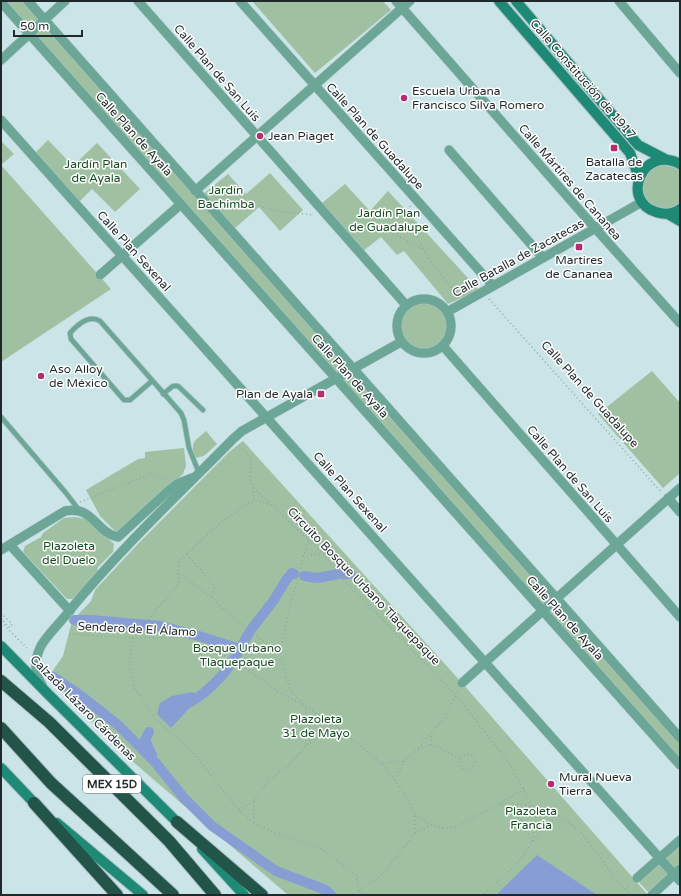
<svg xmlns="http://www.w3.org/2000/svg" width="681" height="896" viewBox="0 0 681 896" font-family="'Varela Round',sans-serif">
<rect width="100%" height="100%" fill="#cae4e8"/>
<path fill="#a0c0a2" d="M1,1H25L46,21L350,369L337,379Z
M252,1H383L391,10L315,73Z
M48,140L73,166L97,143L140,189L115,212L92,189L77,204L33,155Z
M1,141L14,154L1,165Z
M653,162L680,164V209L671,213L642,202L643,170Z
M1,165L111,289L1,362Z
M270,173L303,210L280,231L259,207L235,228L202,195L228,174L246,194Z
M345,184L370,211L388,191L479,290L448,304L404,251L397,255L381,237L363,251L322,203Z
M397 326a27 27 0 1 1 54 0a27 27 0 1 1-54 0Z
M354,369L555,600L543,611L338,381Z
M652,371L680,403V473L663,488L598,414Z
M206,431L217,444L204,456L195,458C190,441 194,442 206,431Z
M243,441L462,683L648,895H288L125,755L64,693L49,676L63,656L72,621L91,601L95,590L136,546L229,452Z
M184,448L186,466L183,474L123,531H115L100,516L86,490L138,459L145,458V452Z
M75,517L86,519L114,544L113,552L98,567L97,573L73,599H67L23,552L25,546L41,537L43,533L64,518Z
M556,601L680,738V765L545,610Z
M680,843V866L674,872L662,859Z
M660,861L672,873L649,893L638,881Z"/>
<path fill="#879ed4" d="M192,692L200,697L171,728L157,714L160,703L172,696Z
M537,855L597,895H496Z"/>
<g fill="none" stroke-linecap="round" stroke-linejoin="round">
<path stroke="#879ed4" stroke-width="10" d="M304,576L317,578L338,574H351
M74,620H91L160,626L199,636L240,649C228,671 211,690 189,703
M237,654L250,631L274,600L286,580L292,573L294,574
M53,677L80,695L118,725L155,762L184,798L212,826L276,871L326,890L331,895
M149,732L145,740L152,755"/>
<g stroke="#abc2c6" stroke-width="6">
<path id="lane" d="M152,381L130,400H124L71,339L70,333C78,324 89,314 100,321L181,413L184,420L189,448L199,473
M163,394L173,386H178L203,410
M1,417L66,493L79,510"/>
</g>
<g stroke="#abc2c6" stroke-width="10">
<path id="street" d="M28,1L680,738
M138,1L406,305
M240,1L493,286
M396,1L595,228L680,323
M619,1L680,73
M1,2L680,765
M1,60L65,1
M1,120L680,881
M449,150L543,258
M195,191L410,1
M100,275L181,204
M397 326a27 27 0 1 1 54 0a27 27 0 1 1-54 0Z
M447,312L642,202
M443,346L680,617
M668,498L680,512
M118,537L168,491L177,484L192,478
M10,545L70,611
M1,550L65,511C93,505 96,533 118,537
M462,683L680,488
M42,685C35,674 34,661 40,648C44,638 63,620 70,610C120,549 178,495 233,439L242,431L401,342
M637,878L680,840
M652,895L680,869"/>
</g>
<g stroke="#abc2c6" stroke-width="12">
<path id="secondary" d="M499,1L630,153L639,178
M516,1L638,145L665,159
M680,164C642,144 620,201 656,212C665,215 673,214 680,209
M668,214L680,221
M1,646L48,694L182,827
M1,768L38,807
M57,823L143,895
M202,849L244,895"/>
</g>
<g stroke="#abc2c6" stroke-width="14">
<path id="highway" d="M1,681L49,722L169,841L215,895
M1,728L51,783L173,895
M34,803L117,895
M177,822L262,895"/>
</g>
<path stroke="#91a6a9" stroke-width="1.5" stroke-dasharray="1 3" stroke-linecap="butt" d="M219,202L244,203L284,212L314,215
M410,206C410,239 438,272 458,296
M351,230L362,227L378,226L423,249
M489,299L662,493
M239,445L252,459C251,464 250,470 250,475C250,485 256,492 253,501
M253,488L271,504
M80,502L151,474L169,480
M187,554L215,587L212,598
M303,556L323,554
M179,573L212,598L223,609L263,641L280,652
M1,613L12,624L11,627H9L1,619
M1,622L27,648
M69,634L133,638H183L202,641L266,682L278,692L305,706L335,725L382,764L395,780L408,800L415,815L431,825L443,828L456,827L499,804L509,803L540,807L558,815L580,831L600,857L617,882L632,895
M303,704L292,692L285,673L280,652L288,614L308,540
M307,745L335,725
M431,745L432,733
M418,749L431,745L442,749L460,759C459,765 461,768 466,770L472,768L475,763L474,757C468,753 463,753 460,759
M382,763L404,761
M395,780L404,761L418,749L432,732L444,719L458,691
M524,789L499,804L521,820L532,843L543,829L558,815
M254,801V823
M239,810L254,801L268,781L291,763L306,746L310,740V734L305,706
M415,816V833
M625,889L631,883
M358,891L381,876L415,833L431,825
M360,895L356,875L320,848L273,832L254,823L239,810L187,746L155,719L135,688L129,665L133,638L179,583L178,573L179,561L219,524L248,503L257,501L272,505L323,554L338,574L456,695L512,767L536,815L532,843L517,864L483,895"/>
<use href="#lane" stroke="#6ca697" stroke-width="4.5"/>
<use href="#street" stroke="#6ca697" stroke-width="9"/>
<use href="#secondary" stroke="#1e8975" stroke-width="10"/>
<use href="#highway" stroke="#225449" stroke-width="12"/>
</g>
<g fill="#b42d70" stroke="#fff" stroke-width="1.5">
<circle cx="404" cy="98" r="4"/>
<circle cx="260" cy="136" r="4"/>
<rect x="610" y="144" width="8" height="8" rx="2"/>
<rect x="575" y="243" width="8" height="8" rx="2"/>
<circle cx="41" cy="376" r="4"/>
<rect x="317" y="390" width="8" height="8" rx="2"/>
<circle cx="551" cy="784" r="4"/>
</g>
<g text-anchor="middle" stroke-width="3" stroke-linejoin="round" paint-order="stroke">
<rect fill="#fff" stroke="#62686a" stroke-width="1" x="83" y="775" width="58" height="18" rx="3"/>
<g font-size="11" font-weight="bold" fill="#1f282a">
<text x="112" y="788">MEX 15D</text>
</g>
<g font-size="12" fill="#1f282a" stroke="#fff">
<text transform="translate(217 73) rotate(49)" y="4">Calle Plan de San Luis</text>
<text transform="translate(583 79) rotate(49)" y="4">Calle Constitución de 1917</text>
<text transform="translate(134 134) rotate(48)" y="4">Calle Plan de Ayala</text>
<text transform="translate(375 136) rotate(48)" y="4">Calle Plan de Guadalupe</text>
<text transform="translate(570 182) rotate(49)" y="4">Calle Mártires de Cananea</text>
<text transform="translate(134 251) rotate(48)" y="4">Calle Plan Sexenal</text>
<text transform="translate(518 258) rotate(-29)" y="4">Calle Batalla de Zacatecas</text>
<text transform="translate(350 376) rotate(48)" y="4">Calle Plan de Ayala</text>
<text transform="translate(590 394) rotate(48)" y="4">Calle Plan de Guadalupe</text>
<text transform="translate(570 474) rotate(49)" y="4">Calle Plan de San Luis</text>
<text transform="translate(350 492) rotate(48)" y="4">Calle Plan Sexenal</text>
<text transform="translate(364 586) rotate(46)" y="4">Circuito Bosque Urbano Tlaquepaque</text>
<text transform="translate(565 618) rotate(48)" y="4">Calle Plan de Ayala</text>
<text transform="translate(137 629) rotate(3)" y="4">Sendero de El Álamo</text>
<text transform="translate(83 708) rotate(45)" y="4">Calzada Lázaro Cárdenas</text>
</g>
<g font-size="12" fill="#1f282a" stroke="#fff" text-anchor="start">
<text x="412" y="95">Escuela Urbana<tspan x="412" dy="14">Francisco Silva Romero</tspan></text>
<text x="268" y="140">Jean Piaget</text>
<text x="614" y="166" text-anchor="middle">Batalla de<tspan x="614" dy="14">Zacatecas</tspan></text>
<text x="579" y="264" text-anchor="middle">Martires<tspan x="579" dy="14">de Cananea</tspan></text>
<text x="49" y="373">Aso Alloy<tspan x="49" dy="14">de México</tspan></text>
<text x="313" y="398" text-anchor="end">Plan de Ayala</text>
<text x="559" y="781">Mural Nueva<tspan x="559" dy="14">Tierra</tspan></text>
</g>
<g font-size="12" fill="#174c21" stroke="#fff">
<text x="96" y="168">Jardín Plan<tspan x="96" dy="14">de Ayala</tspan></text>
<text x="226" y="194">Jardín<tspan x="226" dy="14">Bachimba</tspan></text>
<text x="389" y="217">Jardín Plan<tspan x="389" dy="14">de Guadalupe</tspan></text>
<text x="69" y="550">Plazoleta<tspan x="69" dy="14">del Duelo</tspan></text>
<text x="237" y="652">Bosque Urbano<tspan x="237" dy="14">Tlaquepaque</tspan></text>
<text x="316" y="723">Plazoleta<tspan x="316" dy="14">31 de Mayo</tspan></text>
<text x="531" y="815">Plazoleta<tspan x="531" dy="14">Francia</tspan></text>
</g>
</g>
<rect width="681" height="896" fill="none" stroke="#1f282a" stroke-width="4"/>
<path d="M14 30v6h68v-6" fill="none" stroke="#1f282a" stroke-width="2"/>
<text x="20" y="30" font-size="12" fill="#1f282a" stroke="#ffffff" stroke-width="3" paint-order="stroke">50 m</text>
</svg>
